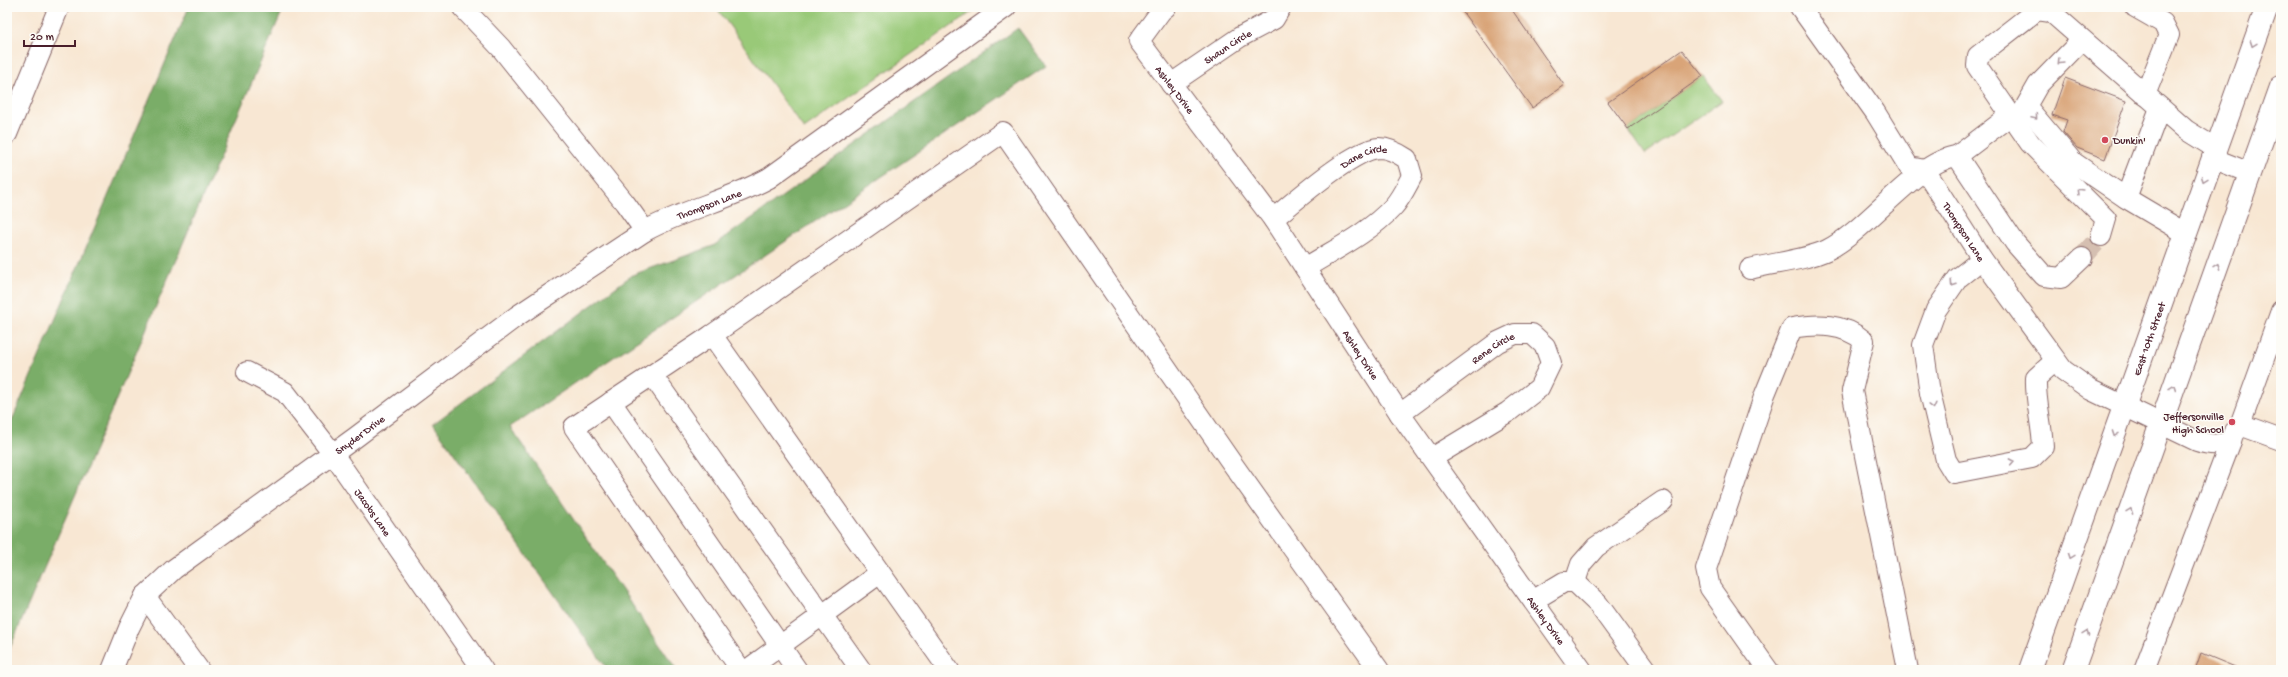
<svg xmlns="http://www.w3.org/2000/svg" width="2288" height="677" viewBox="0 0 2288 677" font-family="'Gochi Hand',sans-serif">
<rect width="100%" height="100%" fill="#fdfcf7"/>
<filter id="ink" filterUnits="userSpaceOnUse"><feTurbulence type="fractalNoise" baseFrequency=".025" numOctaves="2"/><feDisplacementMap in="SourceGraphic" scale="8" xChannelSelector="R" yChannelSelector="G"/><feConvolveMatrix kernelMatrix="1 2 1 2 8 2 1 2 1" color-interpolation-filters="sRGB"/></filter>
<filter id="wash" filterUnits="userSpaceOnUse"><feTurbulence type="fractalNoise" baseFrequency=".012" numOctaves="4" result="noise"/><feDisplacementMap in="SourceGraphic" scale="16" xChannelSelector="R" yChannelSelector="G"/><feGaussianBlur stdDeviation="0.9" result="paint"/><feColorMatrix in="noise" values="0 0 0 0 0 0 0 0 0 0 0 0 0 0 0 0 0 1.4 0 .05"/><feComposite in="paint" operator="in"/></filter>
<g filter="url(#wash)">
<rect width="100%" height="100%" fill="#f8e7d3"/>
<path fill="#99c978" stroke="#727452" d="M716,7H979L804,129Z
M1703,76L1722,101L1645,154L1628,129Z"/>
<path fill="#7aad68" stroke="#62664a" d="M189,7H284L7,655V432Z
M1018,28L1046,66L510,427L677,670H608L433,424L632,275L713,246Z"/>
<g id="blocks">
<path fill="#d9a478" d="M1459,7H1510L1564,85L1532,108Z
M1682,50L1703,76L1628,129L1608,102Z
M2065,78L2126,101L2105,159L2077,148L2063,132L2067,120L2052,115Z
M2201,653L2240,669V670H2195Z"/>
</g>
</g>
<g filter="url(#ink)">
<use href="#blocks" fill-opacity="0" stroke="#876566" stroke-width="1"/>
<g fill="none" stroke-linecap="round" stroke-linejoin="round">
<path stroke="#d5bfb1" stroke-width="20" stroke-dasharray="20 10" stroke-linecap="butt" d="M2082,258L2101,236"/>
<g stroke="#876566" stroke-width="22">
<g id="minor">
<path id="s1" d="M465,7L463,8L501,48L625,203L645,231C685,209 729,200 769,178L1006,7"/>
<path id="s2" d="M1166,7L1161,11L1139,41L1273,219L1400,414L1582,670"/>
<path id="s3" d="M1800,7L1875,112L1909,167L1925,170L1982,259L2063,370L2091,390L2197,441C2209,445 2219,446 2231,441L2233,434L2240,425L2281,311"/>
<path d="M2135,7L2163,23L2169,35L2145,95"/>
<path d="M2082,40L2038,85L2026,106L2073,162L2126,198L2185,233"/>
<path id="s4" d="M1171,84L1240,37L1274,19L1281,7"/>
<path d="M7,134L59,7"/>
<path d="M1957,156L2011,115"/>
<path d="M2212,158L2250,173"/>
<path d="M2126,198L2160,108"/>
<path id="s5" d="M1273,219C1294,202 1353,149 1379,148C1389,148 1398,153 1407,159L1412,176C1406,187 1401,198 1393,207C1369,233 1334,250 1305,268"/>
<path d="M2101,236L2106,219L2030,143L1977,66L1978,56L2037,10L2051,12L2186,130L2215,148"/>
<path d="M1982,259L1958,278L1936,310L1923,345L1930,393L1946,460L1954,473L2032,458L2043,447C2042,423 2035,401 2036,378L2055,361"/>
<path d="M1750,269C1773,263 1806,260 1827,250C1867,231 1916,161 1957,156L2015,243L2044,276L2061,278L2082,258"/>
<path d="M712,335L574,427L741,670"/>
<path id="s6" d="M247,372L285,392L333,454L483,670"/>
<path d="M652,375L861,670"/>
<path d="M611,402L797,670"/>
<path id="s7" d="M1400,414L1498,342L1515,334H1532L1545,346L1551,363L1539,388L1508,412L1432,458"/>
<path d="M2240,425L2281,440"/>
<path d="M1575,582L1581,564L1596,547L1663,501"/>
<path d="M145,596L199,670"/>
<path d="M1534,600L1564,582H1575L1598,604L1646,670"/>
<path id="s8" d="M112,670L129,628L145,596L174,569L356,437L517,316L645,231"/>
<path d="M747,670L880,573"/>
<path d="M949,670L712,335L1003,132L1229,459L1379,670"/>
<path d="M1768,670L1710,588L1706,569L1765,394L1792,328C1817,324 1844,323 1864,341L1852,391L1908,670"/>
<path d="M2144,670L2231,441"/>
</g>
</g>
<g stroke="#876566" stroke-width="24">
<g id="major">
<path id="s9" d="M2030,670L2267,7"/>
<path d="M2073,670L2281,87"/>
</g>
</g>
<use href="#minor" stroke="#fff" stroke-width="20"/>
<use href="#major" stroke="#fff" stroke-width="22"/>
</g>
<defs><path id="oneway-chevron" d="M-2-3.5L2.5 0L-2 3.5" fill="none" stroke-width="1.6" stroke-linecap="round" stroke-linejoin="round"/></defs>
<g stroke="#ae9aa0">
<use href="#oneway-chevron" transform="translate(2253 44) rotate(110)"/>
<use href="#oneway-chevron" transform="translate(2060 62) rotate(134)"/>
<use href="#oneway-chevron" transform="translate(2035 117) rotate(50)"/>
<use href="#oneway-chevron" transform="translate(2204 179) rotate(110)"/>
<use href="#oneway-chevron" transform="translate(2079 191) rotate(-135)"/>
<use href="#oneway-chevron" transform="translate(2217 266) rotate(-70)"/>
<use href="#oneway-chevron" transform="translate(1953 284) rotate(124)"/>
<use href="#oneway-chevron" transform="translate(2173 388) rotate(-70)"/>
<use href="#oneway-chevron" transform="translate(1933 406) rotate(76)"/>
<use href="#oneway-chevron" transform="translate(2115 434) rotate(110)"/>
<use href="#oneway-chevron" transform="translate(2012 462) rotate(-11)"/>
<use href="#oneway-chevron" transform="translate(2130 511) rotate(-70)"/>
<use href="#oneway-chevron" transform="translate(2071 556) rotate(110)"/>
<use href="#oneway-chevron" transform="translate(2086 633) rotate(-70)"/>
</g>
</g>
<g fill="#d1495b" stroke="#fdfcf7" stroke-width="1.5">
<circle cx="2105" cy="140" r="4"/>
<circle cx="2232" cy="422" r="4"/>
</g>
<g text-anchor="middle" stroke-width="3" stroke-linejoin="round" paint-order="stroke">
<g font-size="11" fill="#4a1f2b" stroke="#fdfcf7">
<text dy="4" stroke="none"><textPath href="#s4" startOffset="68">Shaun Circle</textPath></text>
<text dy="4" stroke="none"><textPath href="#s2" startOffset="104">Ashley Drive</textPath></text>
<text dy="4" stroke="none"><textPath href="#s5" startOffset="112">Dane Circle</textPath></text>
<text dy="4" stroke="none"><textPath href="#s1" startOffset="360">Thompson Lane</textPath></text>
<text dy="4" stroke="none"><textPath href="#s3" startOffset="283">Thompson Lane</textPath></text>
<text dy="4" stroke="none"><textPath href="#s9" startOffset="352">East 10th Street</textPath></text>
<text dy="4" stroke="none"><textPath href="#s7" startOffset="114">Rene Circle</textPath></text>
<text dy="4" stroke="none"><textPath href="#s2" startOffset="428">Ashley Drive</textPath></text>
<text dy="4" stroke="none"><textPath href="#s8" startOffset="350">Snyder Drive</textPath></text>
<text dy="4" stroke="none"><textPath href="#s6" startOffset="192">Jacobs Lane</textPath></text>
<text dy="4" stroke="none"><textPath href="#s2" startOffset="752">Ashley Drive</textPath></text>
</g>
<g font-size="11" fill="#4a1f2b" stroke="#fdfcf7" text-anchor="start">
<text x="2113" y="144">Dunkin'</text>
<text x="2224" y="420" text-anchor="end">Jeffersonville<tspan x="2224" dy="13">High School</tspan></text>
</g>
</g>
<rect width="2288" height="677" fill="none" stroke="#fdfcf7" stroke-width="24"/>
<path d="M24 40v6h51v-6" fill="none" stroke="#4a1f2b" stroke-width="2"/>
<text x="30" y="40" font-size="12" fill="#4a1f2b" stroke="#fdfcf7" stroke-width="3" paint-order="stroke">20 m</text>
</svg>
